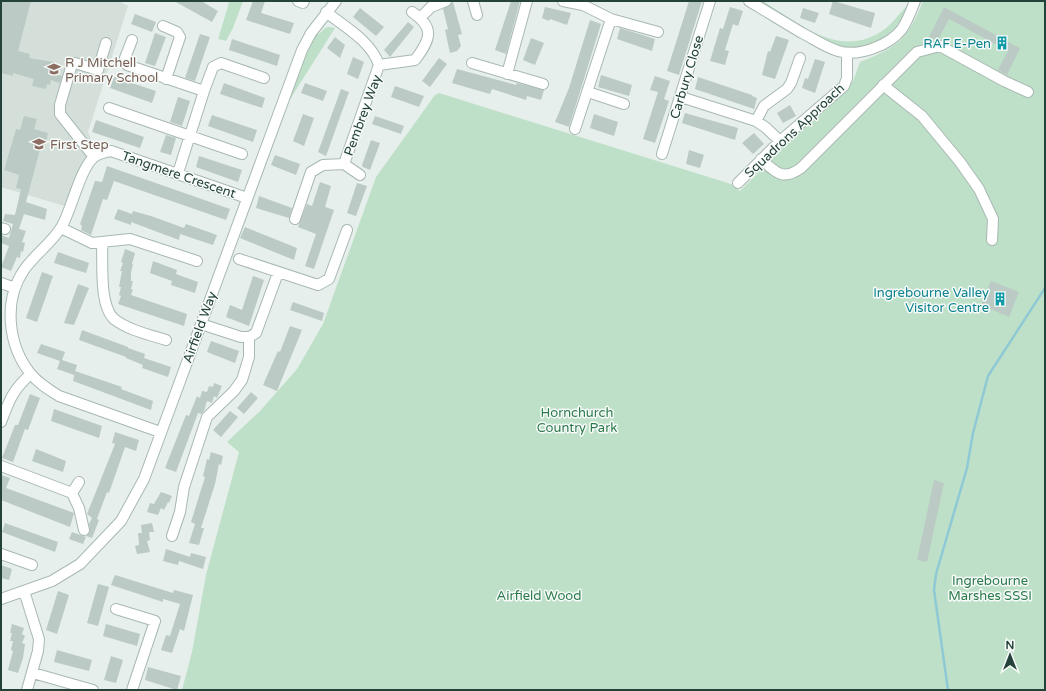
<svg xmlns="http://www.w3.org/2000/svg" width="1046" height="691" viewBox="0 0 1046 691" font-family="'Varela Round',sans-serif">
<rect width="100%" height="100%" fill="#e6efeb"/>
<path fill="#d4dfda" d="M1,1H119L128,6L88,132L98,155L94,157L71,208L1,187Z"/>
<path fill="#bfe0c8" d="M227,1H243L233,28L226,41L218,39L229,3Z
M757,1H763C800,24 841,61 885,29C894,22 900,12 908,5C902,22 892,35 875,42C867,46 857,49 849,49C824,47 780,15 757,1Z
M923,1H1045V690H182L192,652L206,575L239,452L227,442L260,411L297,369L323,324L376,177L435,95L439,93L731,184L740,191L756,175L770,156L853,81L860,62C898,47 908,39 923,1Z
M329,27L335,28L289,101L261,178L302,63L317,33L319,34L325,28Z"/>
<g fill="none" stroke-linecap="round" stroke-linejoin="round">
<path stroke="#8ec9d4" stroke-width="2.5" d="M948,690L934,590L936,574L967,468L973,433L988,376L1045,288"/>
</g>
<path fill="#bbcac4" d="M1,1H31L18,51L30,54L29,58L54,62L51,73L62,76L60,83L51,80L50,85L47,84L46,89L32,86L34,79L13,73V76L1,73Z
M174,1H201L218,11L212,22Z
M253,1H265L261,13L294,23L290,34L246,20Z
M511,1H520L506,54L495,50Z
M689,1H702L679,75L667,71Z
M833,1L875,13L871,28L829,14Z
M453,2L462,34L458,35L461,46L457,51L450,53L445,30L448,29L443,9Z
M545,7L571,13L567,25L550,19L549,21L542,18Z
M730,7L743,11L738,26L733,24L725,50L729,51L725,65L710,61L720,28L723,29Z
M944,7L1020,48L1007,75L998,70L1008,51L949,19L938,40L929,37Z
M360,8L384,27L376,36L353,17Z
M803,8L819,13L815,23L800,18Z
M135,14L156,22L152,32L131,24Z
M590,20L601,24L569,127L555,122L569,88Z
M408,22L414,27L390,57L384,50Z
M620,28L655,39L652,51L617,39Z
M155,33L166,37L155,66L145,63Z
M200,34L210,37L195,81L185,78Z
M776,36L789,40L775,79L762,75L768,51L770,52Z
M335,37L345,45L340,58L327,48Z
M531,38L544,43L535,65L523,60Z
M232,39L280,55L277,66L229,50Z
M353,57L364,62L358,79L347,74Z
M439,58L447,64L430,87L422,81Z
M815,59L825,62L815,93L802,88L805,78L808,79Z
M457,69L516,85L517,83L544,90L541,100L527,96L526,100L492,89L490,94L452,83Z
M601,75L632,85L629,96L598,87Z
M655,76L670,81L664,99L669,101L655,143L643,139L658,92L650,90Z
M114,77L156,91L152,103L110,88Z
M698,77L752,95V96L757,98L754,109L695,89Z
M224,83L265,98L262,108L220,94Z
M305,83L327,91L323,101L301,93Z
M395,86L424,96L419,107L391,97Z
M341,89L349,92L326,156L318,152Z
M178,97L190,101L182,126L170,122Z
M790,105L796,116L783,123L777,113Z
M685,113L738,128L735,140L682,123Z
M303,114L314,118L304,146L293,141Z
M594,114L618,122L614,136L590,128Z
M212,115L257,130L253,142L208,126Z
M24,116L37,119L34,129L48,133L46,143L42,142L26,202L47,209L45,220L24,214L19,229L26,231L22,242L25,243L23,252L21,251L20,258L17,257L11,271L1,267L9,246L1,243V235L9,238L13,224L3,221L5,214L15,215L21,189L16,188L19,175L4,170L16,129L20,130Z
M375,116L404,126L401,134L372,124Z
M96,120L144,137L140,148L92,132Z
M754,133L764,144L753,154L742,143Z
M166,135L176,138L171,155L160,152Z
M371,140L380,143L370,170L363,167L362,165Z
M689,150L704,155L700,168L686,164Z
M275,155L300,164L296,175L271,165Z
M199,156L242,170L238,182L196,167Z
M107,166L230,209L226,220L114,181L107,200L103,199L91,235L81,230L82,226L80,224L95,181L102,182Z
M320,182L331,186L325,207L334,210L314,269L305,266L316,234L298,227L307,204L312,206Z
M357,183L367,186L356,216L347,213Z
M259,196L292,208L289,218L256,208Z
M118,209L132,214L133,211L151,216L184,228L186,224L217,235L213,245L180,234L179,240L131,222V225L114,219Z
M245,227L297,248L294,260L240,238Z
M125,249L135,253L132,264H133L131,273V281H133L131,289L133,290L131,295L187,314L184,326L118,304L121,296L119,295L121,287H119L122,271H120L123,263L121,262Z
M58,252L89,263L86,273L54,263Z
M153,261L177,270L176,274L198,282L195,293L171,285L172,281L150,273Z
M42,272L53,276L37,322L26,318Z
M253,276L264,280L249,326L226,317L230,305L242,310Z
M991,281L1019,292L1009,317L981,305Z
M78,284L89,288L74,325L64,323Z
M293,302L324,313L322,321L290,310Z
M290,326L302,330L277,391L263,385L278,351L280,352Z
M82,330L128,347V348L145,354L144,358L171,367L168,377L142,368L143,365L126,358V357L79,340Z
M211,341L239,351L235,363L207,352Z
M41,344L65,352L62,360L77,365L74,375L57,369L60,361L37,353Z
M75,371L122,387L121,389L153,401L151,410L73,381Z
M214,383L222,386L217,398L214,396L212,403L207,401L204,411L201,414L198,413L176,472L165,468L186,415L189,416L197,396L200,398L202,391L207,392L209,386L213,387Z
M251,392L258,398L244,414L237,408Z
M30,394L40,398L28,430L25,429L13,462L2,458L15,425H18Z
M54,409L102,426L99,438L51,421Z
M230,411L238,417L221,437L213,430Z
M115,432L139,440L136,451L125,447L109,493L107,492L97,519L99,520L92,538L86,536L90,532L89,524L92,518L87,514L115,444L112,443Z
M36,449L66,461L63,472L32,461Z
M211,452L223,456L221,465L219,464L215,484L201,528H204L199,545L189,543L195,524L191,522L205,477L203,476L207,459L209,460Z
M1,475L10,478L6,488L74,513L70,527L1,500Z
M934,480L944,483L927,562L917,560Z
M161,492L172,496L169,503L168,502L164,510L161,508L158,515L147,512L150,503L154,504Z
M5,523L58,542L55,552L2,532Z
M152,523L154,532H149L150,540L147,541L150,552L137,554L135,546L139,545L138,533H142L141,525Z
M72,532L86,537L83,544L69,539Z
M166,549L190,557L191,553L206,557L203,569L179,561L178,565L163,561Z
M1,565L12,569L9,580L1,578Z
M115,575L173,593L174,590L193,595L184,631L180,629L172,653L161,650L166,635L170,636L180,604L163,599V602L111,585Z
M98,584L109,587L98,626L87,623Z
M58,591L69,595L57,634L46,630Z
M12,624L24,628L22,634L25,636L22,643L25,644L23,658L18,673L8,670L13,651L11,650L13,641H10L12,633H10Z
M106,624L140,634L137,646L103,636Z
M57,650L92,660L89,671L54,662Z
M111,656L123,660L116,683L104,680Z
M148,667L181,676L177,690L145,680Z"/>
<g fill="none" stroke-linecap="round" stroke-linejoin="round">
<g stroke="#a8b8b2" stroke-width="12">
<path id="minor" d="M298,1L303,3L304,1
M473,1L477,15
M563,1L583,5L611,19L658,32
M749,1C767,12 784,22 802,33C814,39 825,47 838,51C858,57 889,46 902,29C908,20 911,11 915,1
M326,12C345,27 371,41 379,65L344,164
M421,17L431,7L446,1
M163,26L177,32L180,37L166,79
M132,40L125,58L127,65L204,91L178,173
M472,63L543,84
M379,65L415,60C430,40 436,28 412,12
M507,74L527,1
M883,85L922,116L960,162L979,189L993,219L992,240
M204,91L213,67L221,63L264,78
M588,92L624,104
M681,97L756,121L765,127L780,141
M109,108L242,154
M756,121L764,106L787,89L791,83L800,58
M575,129L611,19
M662,154L710,1
M94,157L60,114V105L72,64L75,63L98,70L106,43
M761,159C776,173 783,181 801,168L917,52L940,46L1004,81L1028,92
M738,183L780,141L844,86L847,78V53
M295,219L311,172L323,165L344,164L360,175
M1,228L5,229
M61,228L92,243L130,239L197,261
M102,243C103,263 99,305 114,319C128,330 150,335 166,340
M239,259L318,285L329,279L347,230
M1,283L15,288
M249,337L256,333L278,273
M1,422C9,401 13,389 31,374
M160,432L59,396C48,389 38,383 30,373C8,345 3,301 24,270C35,254 52,243 62,226C72,208 80,169 94,157C99,153 105,152 111,151L247,198
M1,466L72,493L79,508L84,530
M72,493L79,482
M172,536L180,512L184,487L207,417L234,391L242,380L249,357V337H241L201,324
M1,554L32,565
M24,591L39,639L38,651L27,690
M1,599L52,581L80,564L121,521L144,479L302,50L311,33L336,1
M116,609L155,621L132,690
M33,673L93,690"/>
</g>
<use href="#minor" stroke="#fff" stroke-width="10"/>
</g>
<defs>
<g id="building-bare" transform="scale(1.08)"><path d="M-4-6H4V6H1V3H-1V6H-4ZM-2.5-4.3h1.7v1.8h-1.7ZM.8-4.3h1.7v1.8H.8ZM-2.5-1h1.7V.8h-1.7ZM.8-1h1.7V.8H.8Z" fill="#0f9aa8" stroke="#f7fbf9" stroke-width="2.5" paint-order="stroke"/></g>
<g id="school-bare" transform="scale(1.08)"><path d="M0-5L7-2L0 1L-7-2ZM-4 1L0 2.5L4 1V4Q0 6-4 4Z" fill="#8d6e63" stroke="#f7fbf9" stroke-width="2.5" paint-order="stroke"/></g>
</defs>
<g fill-rule="evenodd">
<use href="#building-bare" x="1002" y="43"/>
<use href="#school-bare" x="54" y="69"/>
<use href="#school-bare" x="39" y="144"/>
<use href="#building-bare" x="1000" y="299"/>
</g>
<g text-anchor="middle" stroke-width="3" stroke-linejoin="round" paint-order="stroke">
<g font-size="13" fill="#0d838f" stroke="#f7fbf9" text-anchor="end">
<text x="991" y="48">RAF E-Pen</text>
<text x="989" y="297">Ingrebourne Valley<tspan x="989" dy="15">Visitor Centre</tspan></text>
</g>
<g font-size="13" fill="#785e54" stroke="#f7fbf9" text-anchor="start">
<text x="65" y="67">R J Mitchell<tspan x="65" dy="15">Primary School</tspan></text>
<text x="50" y="149">First Step</text>
</g>
<g font-size="13" fill="#24423a" stroke="#f7fbf9">
<text transform="translate(686 77) rotate(-73)" y="5">Carbury Close</text>
<text transform="translate(362 115) rotate(-70)" y="5">Pembrey Way</text>
<text transform="translate(794 130) rotate(-43)" y="5">Squadrons Approach</text>
<text transform="translate(179 174) rotate(19)" y="5">Tangmere Crescent</text>
<text transform="translate(199 327) rotate(-70)" y="5">Airfield Way</text>
</g>
<g font-size="13" fill="#2d7a4b" stroke="#f7fbf9">
<text x="577" y="417">Hornchurch<tspan x="577" dy="15">Country Park</tspan></text>
<text x="990" y="585">Ingrebourne<tspan x="990" dy="15">Marshes SSSI</tspan></text>
<text x="539" y="600">Airfield Wood</text>
</g>
</g>
<rect width="1046" height="691" fill="none" stroke="#24423a" stroke-width="4"/>
<g transform="translate(1010 655)" stroke="#f7fbf9" stroke-width="3" paint-order="stroke">
<path d="M0-3L7 15L0 10L-7 15Z" fill="#24423a"/>
<text y="-6" font-size="11" font-weight="bold" text-anchor="middle" fill="#24423a">N</text>
</g>
</svg>
